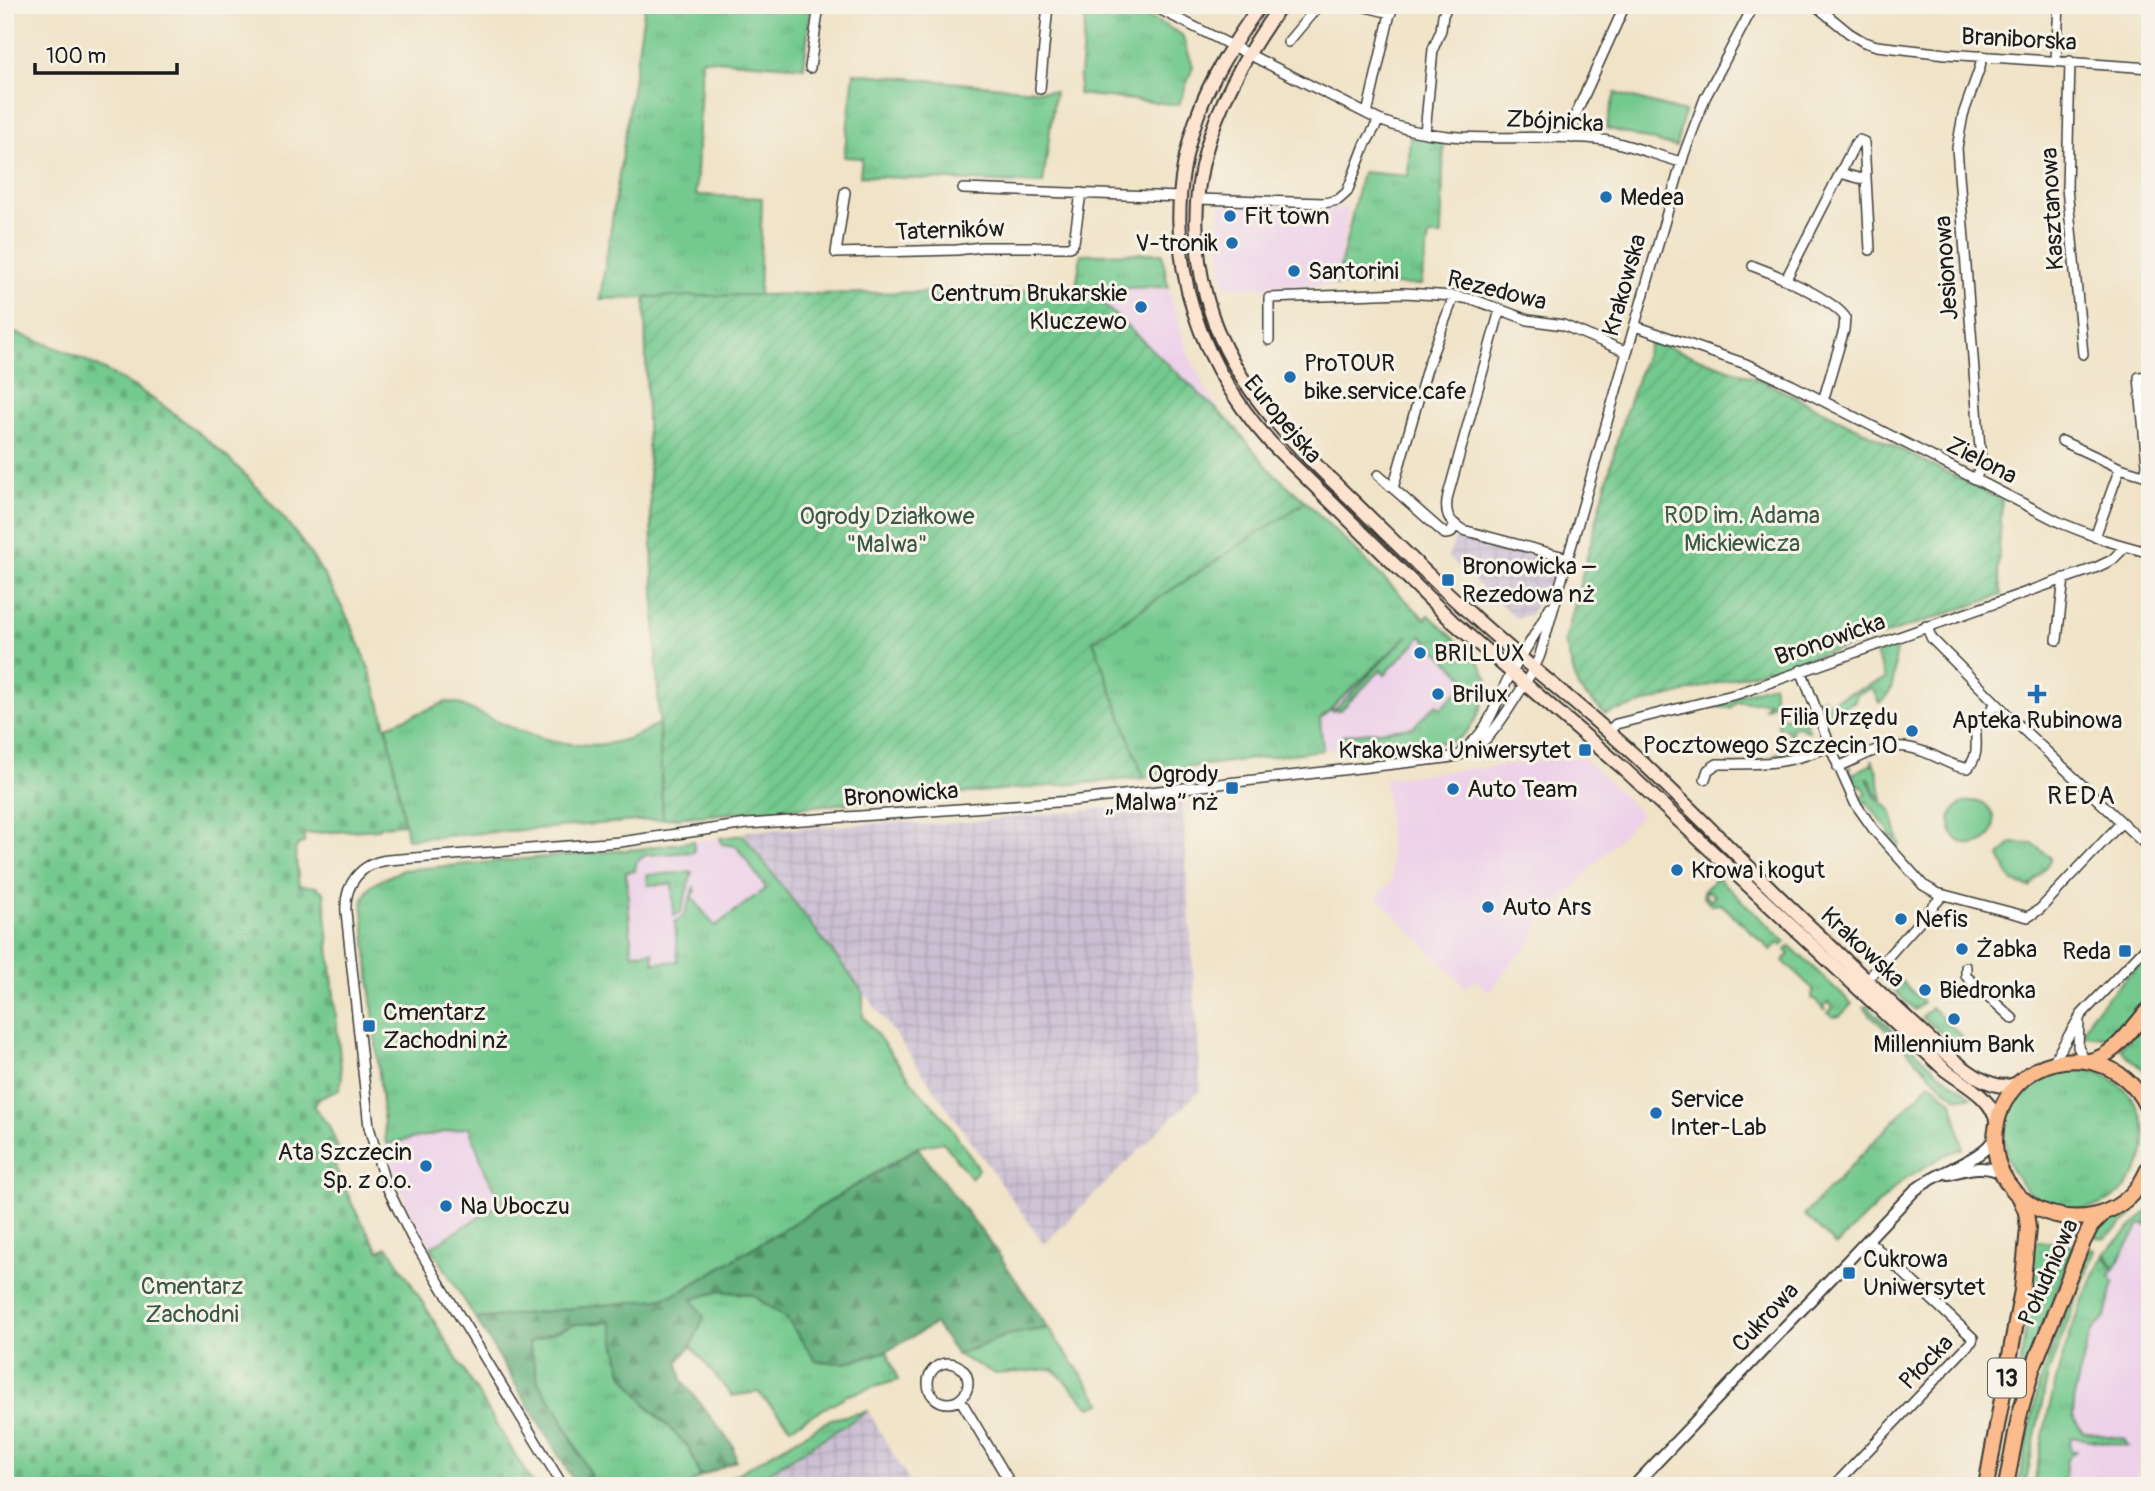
<svg xmlns="http://www.w3.org/2000/svg" width="2155" height="1491" viewBox="0 0 2155 1491" font-family="Pangolin,sans-serif">
<defs>
<pattern id="industrial-grid" width="8" height="8" patternUnits="userSpaceOnUse" patternTransform="scale(1.75)"><rect width="8" height="8" fill="#ccbfd4"/><path d="M0 4h8M4 0v8" fill="none" stroke="#afa4b5"/></pattern>
<pattern id="grass-tufts" width="24" height="20" patternUnits="userSpaceOnUse" patternTransform="scale(1.75)"><rect width="24" height="20" fill="#73c98e"/><path d="M3 7l-1-3M5 7V3M7 7l1-3M15 17l-1-3M17 17v-4M19 17l1-3" fill="none" stroke="#63ac7a"/></pattern>
<pattern id="forest-firs" width="22" height="20" patternUnits="userSpaceOnUse" patternTransform="scale(1.75)"><rect width="22" height="20" fill="#5ead79"/><path d="M5 1l3.5 6h-7zM16 11l3.5 6h-7z" fill="#4d8c62"/></pattern>
<pattern id="cemetery-stones" width="16" height="16" patternUnits="userSpaceOnUse" patternTransform="scale(1.75)"><rect width="16" height="16" fill="#73c98e"/><path d="M2 7V4a2 2 0 0 1 4 0v3zM10 15v-3a2 2 0 0 1 4 0v3z" fill="#63ac7a"/></pattern>
<pattern id="garden-furrows" width="10" height="10" patternUnits="userSpaceOnUse" patternTransform="scale(1.75)"><rect width="10" height="10" fill="#73c98e"/><path d="M-1 1l2-2M0 10L10 0M9 11l2-2" fill="none" stroke="#63ac7a"/></pattern>
</defs>
<rect width="100%" height="100%" fill="#f7f3e8"/>
<filter id="ink" filterUnits="userSpaceOnUse"><feTurbulence type="fractalNoise" baseFrequency=".0143" numOctaves="2"/><feDisplacementMap in="SourceGraphic" scale="14" xChannelSelector="R" yChannelSelector="G"/><feConvolveMatrix kernelMatrix="1 2 1 2 8 2 1 2 1" color-interpolation-filters="sRGB"/></filter>
<filter id="wash" filterUnits="userSpaceOnUse"><feTurbulence type="fractalNoise" baseFrequency=".00686" numOctaves="4" result="noise"/><feDisplacementMap in="SourceGraphic" scale="28" xChannelSelector="R" yChannelSelector="G"/><feGaussianBlur stdDeviation="1.57" result="paint"/><feColorMatrix in="noise" values="0 0 0 0 0 0 0 0 0 0 0 0 0 0 0 0 0 1.4 0 .05"/><feComposite in="paint" operator="in"/></filter>
<g filter="url(#wash)">
<rect width="100%" height="100%" fill="#f0e3c7"/>
<path fill="#edd1e9" d="M1220,204L1349,208L1336,285L1225,287L1220,249Z
M1168,287L1188,353L1206,389L1223,416L1087,289Z
M1425,619L1485,678L1457,737L1323,750L1320,719Z
M1582,757L1642,814L1537,926L1533,941L1509,966L1490,992L1474,979L1466,988L1377,897L1392,881L1385,778Z
M743,835L785,889L631,1004L618,851Z
M469,1127L472,1139L493,1187L503,1203L431,1247L409,1209L386,1144Z
M2150,1215V1424H2145L2136,1486H2062L2070,1410L2104,1284L2136,1229Z"/>
<path fill="url(#industrial-grid)" d="M1457,534L1548,560L1554,569L1548,589H1545L1530,615L1516,618L1448,557Z
M1182,801L1201,1089L1044,1244L893,1031L744,835L745,831L908,822L915,823L916,825L954,823Z
M868,1411L912,1486H746Z"/>
<path fill="url(#grass-tufts)" stroke="#487255" stroke-width="2" d="M645,5H811L804,67L702,59L696,195L762,198L759,295L600,299Z
M1087,5H1117L1159,22L1182,35L1193,66L1179,105L1078,94Z
M854,73L1055,92L1043,184L860,176L862,158L844,157Z
M1410,137L1444,141L1441,236H1429L1421,285H1336L1362,172L1408,176Z
M1162,253L1168,287L1076,289L1081,254Z
M1306,502L1425,619L1429,615L1479,662L1488,680C1485,703 1476,729 1454,741L1340,752V740L1344,735L1413,727L1436,704L1441,708L1468,681L1422,636L1385,674L1381,670L1341,710L1331,711L1337,708L1408,635L1320,719L1323,750L1182,768L1144,778L1093,641Z
M1896,647C1894,665 1897,695 1879,703L1872,688L1857,694L1855,701L1834,711L1832,717H1824L1822,715L1829,712L1826,705L1819,707L1821,698L1823,697L1826,703L1885,679L1876,654Z
M1774,684V702L1769,707L1764,708L1769,702H1736L1730,708L1705,706Z
M446,702L457,703C511,728 570,759 630,738C640,735 650,728 659,723L663,819L407,839L387,726Z
M1778,717L1804,718L1809,731L1804,730L1801,726L1792,727V744L1799,745L1801,751L1775,756V753H1782L1783,746L1789,745V731H1786L1785,728H1778Z
M1872,759L1877,772L1882,799L1877,795L1869,778L1867,779L1876,797L1891,810L1900,844L1897,847L1891,842L1895,840V837L1889,838V831L1866,801L1863,804L1859,802L1855,794L1857,793L1860,798L1867,794L1862,785L1855,788L1853,792L1851,787L1855,781L1852,777L1848,780L1846,770L1850,766L1851,775L1872,764Z
M743,835L863,992V1016L918,1089L946,1120L979,1169L971,1178L943,1142L918,1147L680,1292L659,1299L476,1319L431,1247L503,1202L486,1173L469,1127L386,1144L362,901L371,885L402,870L638,849L694,841V852L646,855L636,862L635,871L626,872L632,953L653,952L654,963L678,961L675,922L685,914L694,887L696,891L691,896L715,926L766,888L736,846L722,844L720,838Z
M2012,843L2033,844L2050,857V861L2030,887L2013,882L1999,857Z
M692,872L681,912L674,916L672,884L648,885L647,875Z
M1717,877L1786,942L1782,946L1778,943L1771,950L1721,904L1712,905L1703,897L1705,895L1711,900L1715,896L1709,891L1703,894V892Z
M1790,946L1852,1004L1840,1016L1833,1017L1828,1013L1833,1007L1828,1002L1824,1006L1826,1011L1812,998L1813,989L1783,961L1789,954L1786,950Z
M2150,952V999L2113,1038L2082,1035L2093,1013Z
M1885,966L1923,1002L1915,1010L1892,988L1895,984L1888,977L1884,981L1877,975Z
M1867,1006L1938,1072L1972,1097L1958,1098L1944,1088L1863,1007Z
M1931,1007L1962,1036L1960,1038L1967,1044L1962,1050L1922,1017Z
M2150,1015V1075L2123,1052L2121,1047Z
M2005 1139a70 70 0 1 1 140 0a70 70 0 1 1-140 0Z
M1930,1083L1952,1101L1963,1148L1943,1156L1903,1180L1836,1245L1804,1215Z
M2150,1188V1193L2129,1219L2105,1238L2101,1239L2093,1235L2105,1223L2132,1208Z
M2150,1209L2146,1223L2150,1227L2140,1224L2114,1268L2105,1253Z
M2033,1240L2074,1246L2022,1376L2019,1375L2027,1317Z
M2088,1247L2095,1250L2048,1374L2025,1486H2018L2039,1383Z
M2104,1255L2113,1270L2109,1276L2114,1282L2105,1317L2090,1333L2075,1392L2073,1417L2083,1432L2124,1439L2128,1446L2071,1437L2070,1450L2076,1451L2067,1458L2064,1486H2034C2047,1407 2066,1326 2104,1255Z
M721,1291L753,1295L787,1319L816,1361L845,1363L887,1351L898,1380L848,1395L791,1427L758,1392L732,1396L691,1346L704,1317L691,1299Z
M611,1322L622,1372L648,1407L689,1447L700,1477L686,1486H596L558,1412L538,1381L529,1342L576,1324Z
M1048,1328L1102,1403L1090,1407L1053,1369L996,1374L957,1355L1007,1335Z
M868,1411L746,1486H716L831,1419Z"/>
<path fill="url(#forest-firs)" stroke="#3d644a" stroke-width="2" d="M918,1148L997,1252L1048,1328L1007,1335L957,1355L935,1324L887,1351L845,1363L816,1361L787,1319L753,1295L721,1291L692,1299L704,1317L691,1346L678,1362L682,1380L733,1446L736,1461L700,1477L689,1447L648,1407L622,1372L611,1322L576,1324L529,1342L538,1381L558,1412L596,1486H577L476,1319L659,1299L680,1292Z"/>
<path fill="url(#cemetery-stones)" stroke="#487255" stroke-width="2" d="M5,330C154,373 284,485 351,625C381,688 394,755 404,824L382,826L378,829L304,834V843L299,844L295,850L299,885L317,887L324,893L342,1079L339,1090L318,1099L314,1107L329,1126L343,1160L334,1164L354,1208L379,1251L387,1247L392,1252L534,1486H5Z"/>
<path fill="url(#garden-furrows)" stroke="#487255" stroke-width="2" d="M1087,289L1231,423L1271,471L1306,502L1093,641L1144,778L663,819L647,421L645,297Z
M1650,341L1763,381L2002,500L1998,570L2002,595L1855,645L1605,714L1578,688L1565,642L1621,426Z"/>
<path fill="#73c98e" stroke="#487255" stroke-width="2" d="M1615,93L1684,112L1676,147L1606,128Z
M1950 823a22 22 0 1 1 44 0a22 22 0 1 1-44 0Z"/>
</g>
<g filter="url(#ink)">
<g fill="none" stroke-linecap="round" stroke-linejoin="round">
<g stroke="#3c3a36" stroke-width="12">
<path id="minor" d="M1151,5L1379,120C1444,147 1518,134 1587,138C1619,140 1651,154 1681,162
M1357,5L1391,13
M1815,5L1849,33L1864,42L1877,46L1946,54L2150,68
M1288,42L1319,5
M2056,60L2059,5
M2070,61L2067,188L2083,354
M810,68L819,5
M1040,89L1048,5
M1367,114L1392,5
M1425,133L1433,49L1441,30L1443,15L1448,5
M1572,138L1575,116L1625,5
M1840,173L1866,180
M963,189L1180,197
M845,192L836,253L957,250L981,247H1070L1074,242L1081,193
M1197,199L1324,203L1338,200L1347,192L1365,145L1379,120
M1753,266C1775,274 1831,298 1845,317L1844,330L1823,401
M1786,279L1855,144L1859,140L1864,142L1870,250
M1500,310L1448,495C1444,512 1448,522 1463,530L1568,558
M1635,326L1746,364L1792,385L2061,523L2104,540L2150,553
M1269,340V298L1404,293L1454,296L1475,300L1528,320L1563,325L1627,352
M2062,441L2120,468L2150,477
M1378,475L1445,534L1451,533L1455,524
M2145,476L2147,465L2139,377L2150,376
M1976,479L1981,462L1957,148L1963,115L1980,67L1982,56
M1393,488L1428,365L1454,296
M2095,537L2120,468
M1926,626L1932,639L2012,719L2150,849
M2057,640L2064,578
M1801,670L1834,756L1855,803L1874,830L1923,885L1937,893L2028,917L2040,909L2121,823
M1608,732L1616,724L1737,694L2095,568L2112,560L2125,547
M1464,749C1490,731 1495,703 1509,677C1523,653 1538,631 1550,607
M1838,767C1877,750 1890,737 1932,755C1943,760 1956,768 1968,768C1980,754 1975,743 1976,727L1996,704
M1705,779L1708,770L1717,764C1762,764 1788,765 1830,746
M1966,967V976L2013,1019
M1867,980L1943,895
M2079,1020L2078,1047L2085,1061
M2053,1062L2081,1015L2150,943
M928 1383a20 20 0 1 1 40 0a20 20 0 1 1-40 0Z
M960,1399L1012,1486
M563,1486L412,1238L385,1183L369,1127L346,912C344,884 361,863 388,860L620,842L747,824L1071,801L1446,758C1483,753 1497,727 1515,699C1524,685 1534,671 1540,655L1684,154L1705,98L1754,5
M1834,1486L1972,1341L1973,1338L1868,1240
M1956,1486L1957,1484"/>
</g>
<g stroke="#3c3a36" stroke-width="14">
<path id="tertiary" d="M1949,1174C1966,1169 1988,1163 2004,1175
M1634,1486L1914,1191C1937,1171 1983,1161 1995,1137"/>
</g>
<g stroke="#3c3a36" stroke-width="16">
<path id="secondary" d="M1260,5C1236,40 1211,76 1197,117C1156,234 1189,353 1271,443L1453,622L1624,769L1944,1069C1963,1084 1993,1097 1997,1124
M1281,5C1212,101 1173,194 1211,313C1236,391 1297,446 1354,502C1393,540 1432,580 1473,616C1529,667 1589,712 1644,764C1686,804 1726,844 1767,885C1822,939 1879,992 1936,1045C1956,1062 1995,1099 2020,1081"/>
</g>
<g stroke="#3c3a36" stroke-width="18">
<path id="primary" d="M2089,1061C2115,1057 2133,1026 2150,1008
M2150,1115C2142,1093 2126,1075 2104,1066C2079,1056 2050,1059 2028,1075C2012,1087 2001,1104 1997,1123C1977,1219 2116,1257 2150,1164
M1986,1486L2022,1290L2028,1228L2026,1212L2020,1198
M2006,1486L2019,1417L2032,1370L2083,1242L2091,1226L2102,1215"/>
</g>
<use href="#minor" stroke="#fff" stroke-width="9"/>
<use href="#tertiary" stroke="#fff" stroke-width="10"/>
<use href="#secondary" stroke="#fde4d1" stroke-width="12"/>
<use href="#primary" stroke="#fbbb8c" stroke-width="14"/>
</g>
</g>
<g fill="#1f6fb2" stroke="#f7f3e8" stroke-width="2.5">
<circle cx="1606" cy="197" r="7"/>
<circle cx="1230" cy="216" r="7"/>
<circle cx="1232" cy="243" r="7"/>
<circle cx="1294" cy="271" r="7"/>
<circle cx="1141" cy="307" r="7"/>
<circle cx="1290" cy="377" r="7"/>
<rect x="1441" y="573" width="14" height="14" rx="3.5"/>
<circle cx="1420" cy="653" r="7"/>
<circle cx="1438" cy="694" r="7"/>
<path d="M2033.5 683.5h7v7h7v7h-7v7h-7v-7h-7v-7h7z"/>
<circle cx="1912" cy="731" r="7"/>
<rect x="1578" y="743" width="14" height="14" rx="3.5"/>
<rect x="1225" y="781" width="14" height="14" rx="3.5"/>
<circle cx="1453" cy="789" r="7"/>
<circle cx="1677" cy="870" r="7"/>
<circle cx="1488" cy="907" r="7"/>
<circle cx="1901" cy="919" r="7"/>
<circle cx="1962" cy="949" r="7"/>
<rect x="2118" y="944" width="14" height="14" rx="3.5"/>
<circle cx="1925" cy="990" r="7"/>
<circle cx="1954" cy="1019" r="7"/>
<rect x="362" y="1019" width="14" height="14" rx="3.5"/>
<circle cx="1656" cy="1113" r="7"/>
<circle cx="426" cy="1166" r="7"/>
<circle cx="446" cy="1206" r="7"/>
<rect x="1842" y="1266" width="14" height="14" rx="3.5"/>
</g>
<g text-anchor="middle" stroke-width="6" stroke-linejoin="round" paint-order="stroke">
<rect fill="#f7f3e8" stroke="#5e5c59" stroke-width="2" x="1988" y="1358.5" width="38" height="39" rx="5"/>
<g font-size="23" font-weight="bold" fill="#1c1c1c">
<text x="2007" y="1386">13</text>
</g>
<g font-size="24" fill="#1c1c1c" stroke="#f7f3e8">
<text transform="translate(2019 39) rotate(3)" y="8">Braniborska</text>
<text transform="translate(1555 121) rotate(3)" y="8">Zbójnicka</text>
<text transform="translate(2052 209) rotate(-93)" y="8">Kasztanowa</text>
<text transform="translate(950 230) rotate(-2)" y="8">Taterników</text>
<text transform="translate(1946 268) rotate(-94)" y="8">Jesionowa</text>
<text transform="translate(1624 285) rotate(-74)" y="8">Krakowska</text>
<text transform="translate(1497 290) rotate(14)" y="8">Rezedowa</text>
<text transform="translate(1283 419) rotate(50)" y="8">Europejska</text>
<text transform="translate(1982 460) rotate(27)" y="8">Zielona</text>
<text transform="translate(1830 639) rotate(-19)" y="8">Bronowicka</text>
<text transform="translate(901 794) rotate(-4)" y="8">Bronowicka</text>
<text transform="translate(1863 947) rotate(43)" y="8">Krakowska</text>
<text transform="translate(2048 1272) rotate(-66)" y="8">Południowa</text>
<text transform="translate(1765 1317) rotate(-47)" y="8">Cukrowa</text>
<text transform="translate(1926 1362) rotate(-46)" y="8">Płocka</text>
</g>
<g font-size="24" fill="#1c1c1c" stroke="#f7f3e8" text-anchor="start">
<text x="1620" y="205">Medea</text>
<text x="1244" y="224">Fit town</text>
<text x="1218" y="251" text-anchor="end">V-tronik</text>
<text x="1308" y="279">Santorini</text>
<text x="1127" y="301" text-anchor="end">Centrum Brukarskie<tspan x="1127" dy="28">Kluczewo</tspan></text>
<text x="1304" y="371">ProTOUR<tspan x="1304" dy="28">bike.service.cafe</tspan></text>
<text x="1462" y="574">Bronowicka –<tspan x="1462" dy="28">Rezedowa nż</tspan></text>
<text x="1434" y="661">BRILLUX</text>
<text x="1452" y="702">Brilux</text>
<text x="1898" y="725" text-anchor="end">Filia Urzędu<tspan x="1898" dy="28">Pocztowego Szczecin 10</tspan></text>
<text x="2037" y="728" text-anchor="middle">Apteka Rubinowa</text>
<text x="1571" y="758" text-anchor="end">Krakowska Uniwersytet</text>
<text x="1218" y="782" text-anchor="end">Ogrody<tspan x="1218" dy="28">„Malwa” nż</tspan></text>
<text x="1467" y="797">Auto Team</text>
<text x="1691" y="878">Krowa i kogut</text>
<text x="1502" y="915">Auto Ars</text>
<text x="1915" y="927">Nefis</text>
<text x="1976" y="957">Żabka</text>
<text x="2111" y="959" text-anchor="end">Reda</text>
<text x="1939" y="998">Biedronka</text>
<text x="383" y="1020">Cmentarz<tspan x="383" dy="28">Zachodni nż</tspan></text>
<text x="1954" y="1052" text-anchor="middle">Millennium Bank</text>
<text x="1670" y="1107">Service<tspan x="1670" dy="28">Inter-Lab</tspan></text>
<text x="412" y="1160" text-anchor="end">Ata Szczecin<tspan x="412" dy="28">Sp. z o.o.</tspan></text>
<text x="460" y="1214">Na Uboczu</text>
<text x="1863" y="1267">Cukrowa<tspan x="1863" dy="28">Uniwersytet</tspan></text>
</g>
<g font-size="24" fill="#3a5944" stroke="#f7f3e8">
<text x="1742" y="523">ROD im. Adama<tspan x="1742" dy="28">Mickiewicza</tspan></text>
<text x="887" y="524">Ogrody Działkowe<tspan x="887" dy="28">"Malwa"</tspan></text>
<text x="192" y="1294">Cmentarz<tspan x="192" dy="28">Zachodni</tspan></text>
</g>
<g font-size="26" letter-spacing="2" fill="#1c1c1c" stroke="#f7f3e8">
<text x="2082" y="804">REDA</text>
</g>
</g>
<rect width="2155" height="1491" fill="none" stroke="#f7f3e8" stroke-width="28"/>
<path d="M35 63v10h142v-10" fill="none" stroke="#1c1c1c" stroke-width="3.5"/>
<text x="46" y="63" font-size="21" fill="#1c1c1c" stroke="#f7f3e8" stroke-width="5" paint-order="stroke">100 m</text>
</svg>
